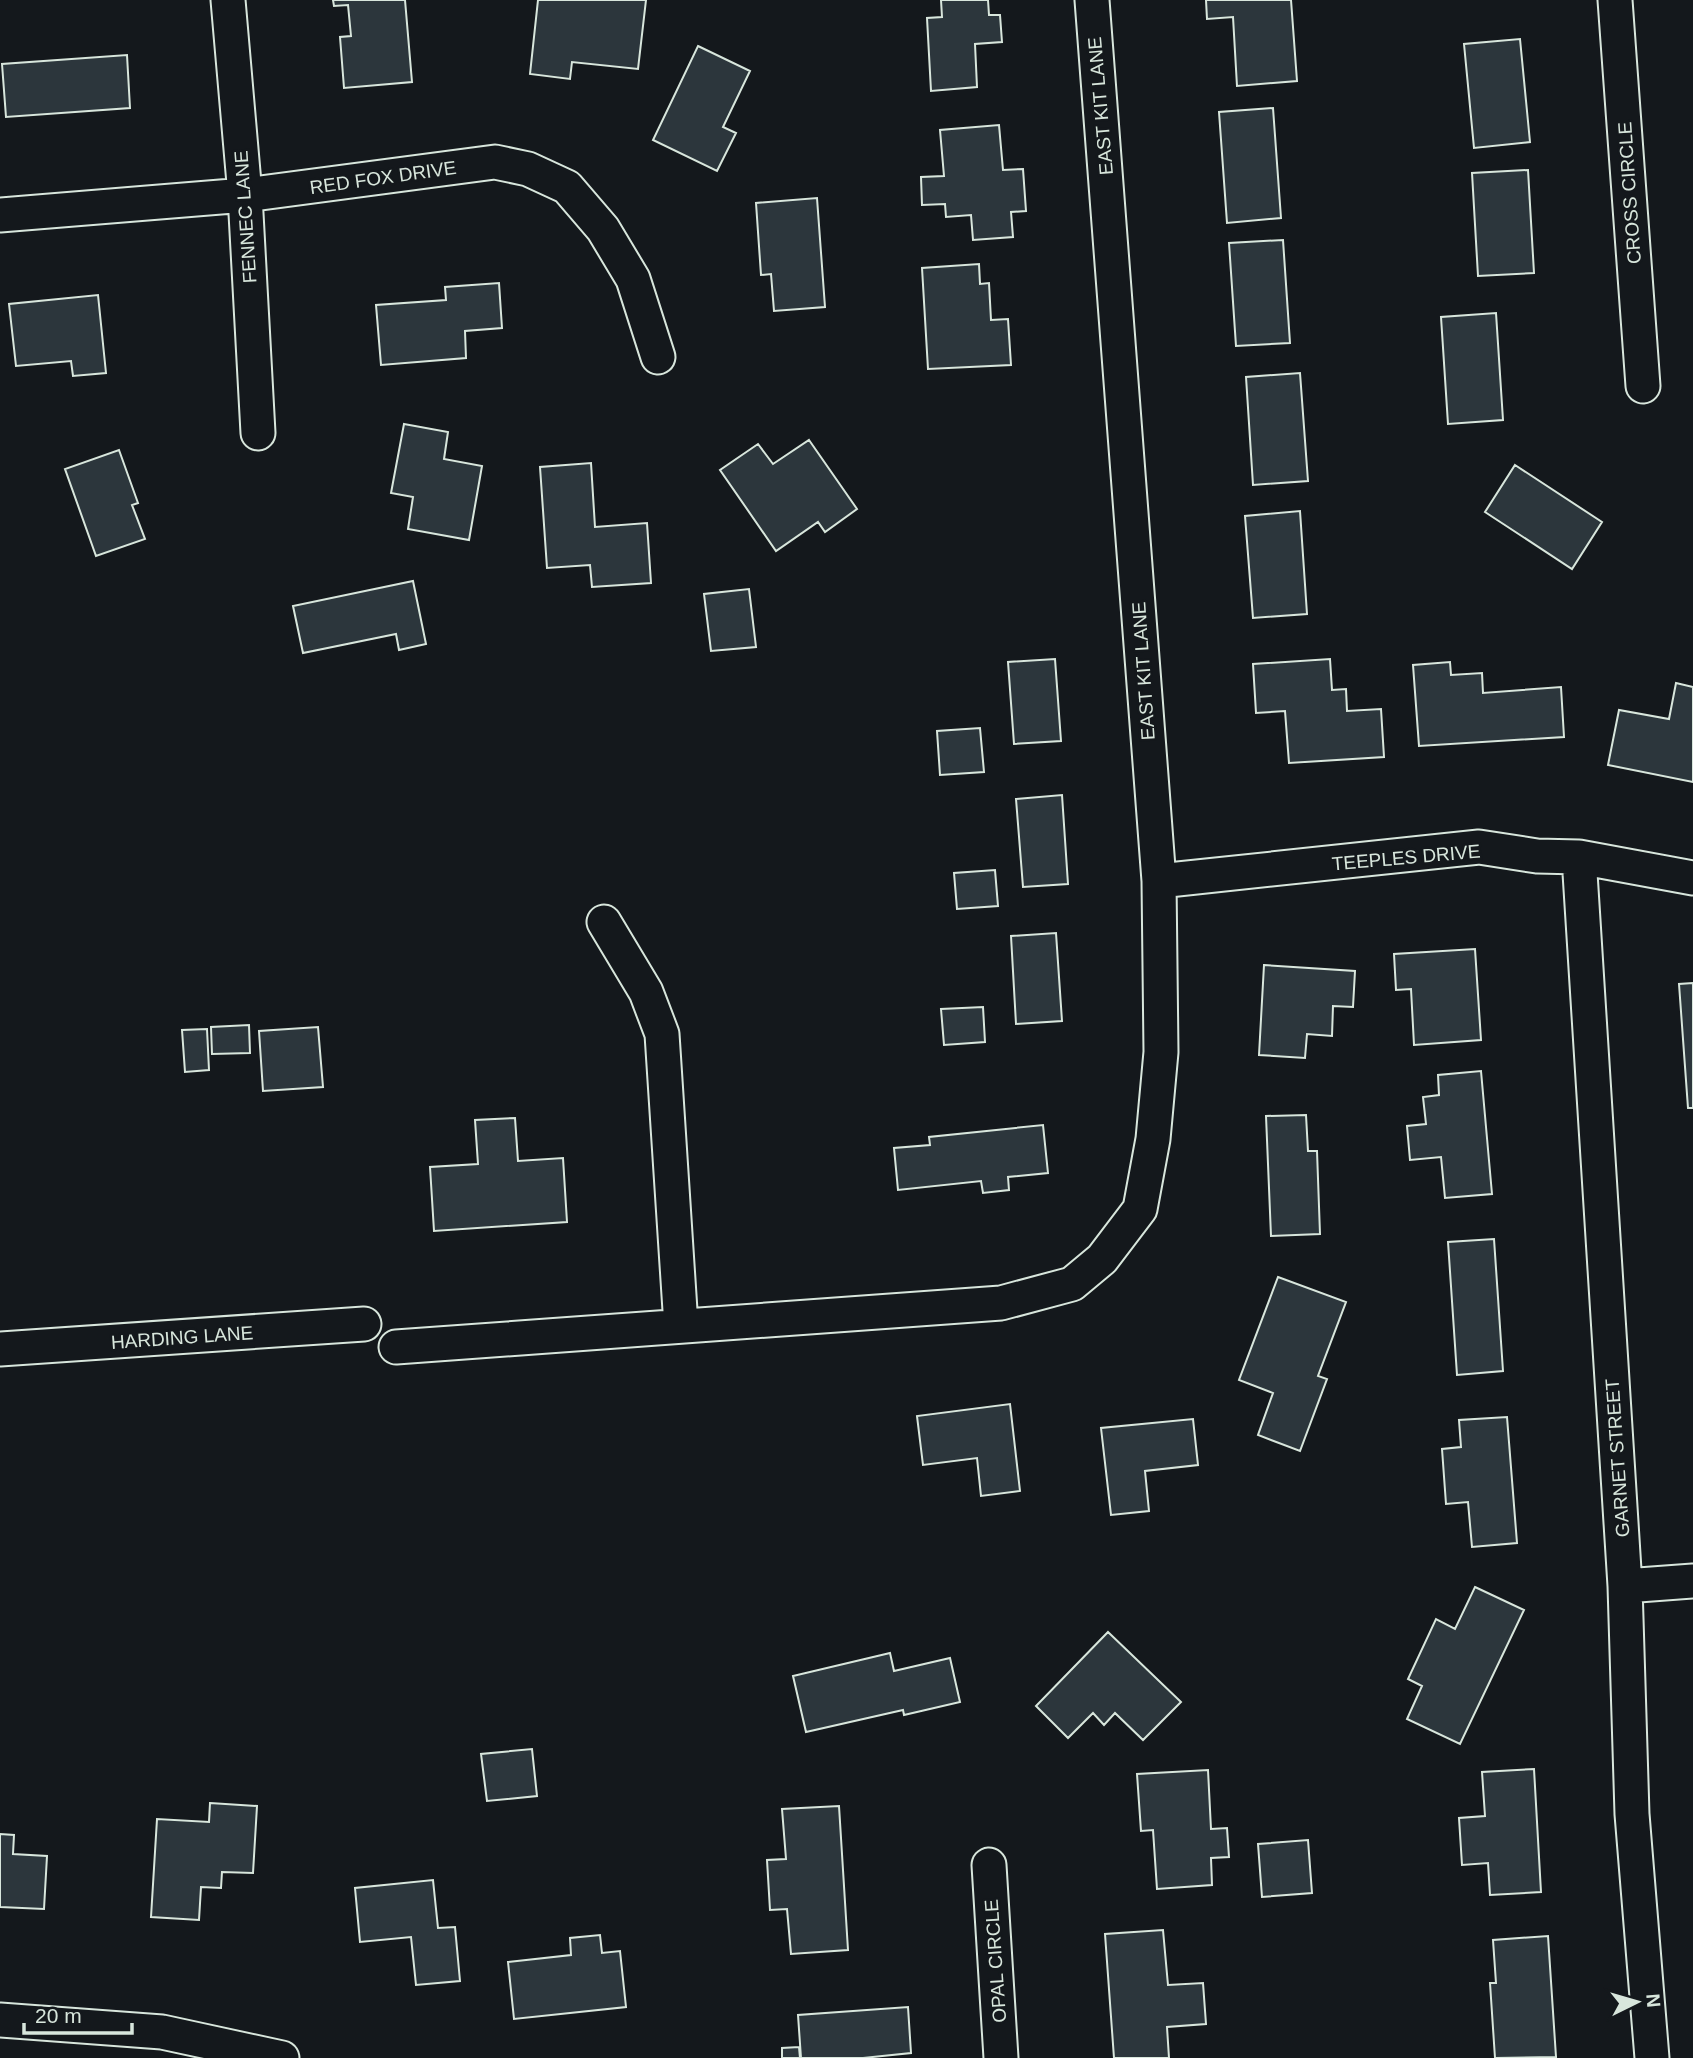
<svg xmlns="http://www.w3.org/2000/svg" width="1693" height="2058" viewBox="0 0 1693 2058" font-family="Helvetica,sans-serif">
<rect width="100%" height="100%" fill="#14181c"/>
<path fill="#2c363c" stroke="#d8e6dc" stroke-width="2" d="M333,0H405L412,82L344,88L340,37L351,36L348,5L334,6Z
M538,0H646L638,69L572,62L570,79L530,74Z
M941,0H988L989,15H1000L1002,42L975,44L977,87L931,91L927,18L942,17Z
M1206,0H1291L1297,81L1237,86L1233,17L1207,19Z
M1520,39L1530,142L1474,148L1464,44Z
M698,46L750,71L723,127L736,133L717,171L653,140Z
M127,55L130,108L6,117L2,64Z
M1273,108L1281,218L1227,223L1219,112Z
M999,125L1003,170L1023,169L1026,211L1011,212L1013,237L973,240L971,215L946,217L945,204L922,205L921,177L944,176L940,130Z
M1528,170L1534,273L1478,276L1472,173Z
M817,198L825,307L774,311L771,274L761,275L756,203Z
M1283,240L1290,343L1236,346L1229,243Z
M979,264L980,284L989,283L991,320L1008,319L1011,365L928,369L922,268Z
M499,283L502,328L465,331L466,358L381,365L376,305L446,300L445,287Z
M98,295L106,373L73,376L71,361L16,366L9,304Z
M1496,313L1503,420L1448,424L1441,317Z
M1300,373L1308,481L1253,485L1246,377Z
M404,424L448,432L444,459L482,466L469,540L408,529L413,497L391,493Z
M809,440L857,509L825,532L818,522L776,551L720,470L758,444L773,464Z
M119,450L138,503L132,505L145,539L96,556L65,469Z
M591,463L595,527L647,523L651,583L592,587L590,565L547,568L540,467Z
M1515,465L1602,522L1572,569L1485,512Z
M1300,511L1307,614L1253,618L1245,516Z
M413,581L426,644L399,650L396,634L303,653L293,606Z
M749,589L756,647L711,651L704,594Z
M1055,659L1061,741L1014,744L1008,662Z
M1330,659L1332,690L1346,689L1347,711L1381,709L1384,757L1289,763L1285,711L1256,713L1253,664Z
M1450,662L1451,675L1482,673L1483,693L1561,687L1564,737L1419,746L1413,665Z
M1676,683L1693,687V782L1608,765L1619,710L1669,719Z
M980,728L984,772L940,775L937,731Z
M1062,795L1068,884L1023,887L1016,799Z
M995,870L998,906L957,909L954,873Z
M1056,933L1062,1021L1016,1024L1011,936Z
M1475,949L1481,1040L1414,1045L1411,989L1396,990L1394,954Z
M1264,965L1355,971L1353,1007L1333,1006L1332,1036L1307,1034L1305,1058L1259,1055Z
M1693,983V1108H1688L1679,984Z
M983,1007L985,1042L944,1045L941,1009Z
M249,1025L250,1053L212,1054L211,1027Z
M318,1027L323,1087L263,1091L259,1031Z
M207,1029L209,1070L185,1072L182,1030Z
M1481,1071L1492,1194L1445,1198L1441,1157L1410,1160L1407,1126L1426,1124L1423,1097L1439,1095L1438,1075Z
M1306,1115L1308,1151H1317L1320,1234L1271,1236L1266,1116Z
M515,1118L518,1161L563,1158L567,1222L434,1231L430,1167L478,1164L475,1120Z
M1043,1125L1048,1173L1008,1177L1009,1190L983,1193L981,1181L898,1190L894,1148L930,1145L929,1137Z
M1494,1239L1503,1371L1457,1375L1448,1242Z
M1278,1277L1346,1302L1318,1376L1327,1379L1300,1451L1258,1435L1273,1393L1239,1380Z
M1010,1404L1020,1491L981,1496L977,1458L923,1465L917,1416Z
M1507,1417L1517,1543L1472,1547L1468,1502L1446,1504L1442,1449L1461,1447L1459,1420Z
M1193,1419L1198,1465L1145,1471L1149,1511L1111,1515L1101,1428Z
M1475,1587L1524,1610L1460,1744L1407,1719L1422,1686L1408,1679L1436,1619L1455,1629Z
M1108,1632L1181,1702L1143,1740L1115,1713L1104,1725L1093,1713L1068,1738L1036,1706Z
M890,1653L894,1671L950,1658L960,1702L904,1715L903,1710L806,1732L793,1676Z
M532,1749L537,1796L487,1801L481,1754Z
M1534,1769L1541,1892L1490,1895L1488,1863L1462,1865L1459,1818L1485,1816L1482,1772Z
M1208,1770L1211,1829L1227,1828L1229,1857L1211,1858L1212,1885L1157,1889L1153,1830L1141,1831L1137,1774Z
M210,1803L257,1806L253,1873L222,1872L221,1888L201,1887L199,1920L151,1917L157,1819L209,1822Z
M839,1806L848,1950L791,1954L787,1909L770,1910L767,1860L786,1859L782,1809Z
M0,1834L14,1835L13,1854L47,1856L44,1909L0,1907Z
M1308,1840L1312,1893L1262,1897L1258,1844Z
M433,1880L438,1928L455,1927L460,1981L416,1985L411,1937L360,1942L355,1888Z
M1163,1930L1168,1985L1203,1983L1206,2024L1167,2027L1169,2058H1114L1105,1934Z
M600,1935L602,1953L620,1951L626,2007L514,2019L508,1962L571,1955L570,1938Z
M1548,1936L1556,2057L1495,2058L1490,1983H1496L1493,1940Z
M908,2007L911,2053L863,2058H801L798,2015Z
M799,2047L800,2058H782V2048Z"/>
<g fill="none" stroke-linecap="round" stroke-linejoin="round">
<g stroke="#d8e6dc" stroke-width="37">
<path id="street" d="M228,0L245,195L258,433
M1615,0L1643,386
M0,215L245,195L495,162L528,169L567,187L603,229L633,279L658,357
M1579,857L1625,1586L1632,1814L1652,2058
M1159,881L1479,847L1537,856L1579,857L1693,878
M604,922L646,992L662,1034L681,1326
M396,1347L1001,1303L1072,1284L1102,1259L1140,1209L1153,1139L1161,1052L1159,881L1092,0
M0,1349L364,1324
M1625,1586L1693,1581
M989,1865L1001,2058
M0,2020L162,2032L282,2058"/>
</g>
<use href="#street" stroke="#14181c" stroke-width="33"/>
</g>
<g text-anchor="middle" stroke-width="5" stroke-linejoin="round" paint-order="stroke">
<g font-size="19" fill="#d8e6dc" stroke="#14181c">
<text transform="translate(1100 106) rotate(-95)" y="7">EAST KIT LANE</text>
<text transform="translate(383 177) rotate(-8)" y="7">RED FOX DRIVE</text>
<text transform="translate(1629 193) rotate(-94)" y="7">CROSS CIRCLE</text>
<text transform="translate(245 217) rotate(-94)" y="7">FENNEC LANE</text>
<text transform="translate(1143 671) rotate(-94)" y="7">EAST KIT LANE</text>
<text transform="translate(1406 857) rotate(-5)" y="7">TEEPLES DRIVE</text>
<text transform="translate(182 1337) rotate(-4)" y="7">HARDING LANE</text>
<text transform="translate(1617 1458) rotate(-94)" y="7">GARNET STREET</text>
<text transform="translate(995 1961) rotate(-94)" y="7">OPAL CIRCLE</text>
</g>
</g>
<g transform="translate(1637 2002) rotate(85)" stroke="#14181c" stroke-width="5" paint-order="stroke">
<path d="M0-5L12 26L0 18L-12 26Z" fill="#d8e6dc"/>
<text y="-10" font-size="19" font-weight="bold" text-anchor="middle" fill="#d8e6dc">N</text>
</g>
<path d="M24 2023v10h108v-10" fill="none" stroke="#d8e6dc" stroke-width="3.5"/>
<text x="35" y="2023" font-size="21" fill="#d8e6dc" stroke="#14181c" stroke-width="5" paint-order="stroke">20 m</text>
</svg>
